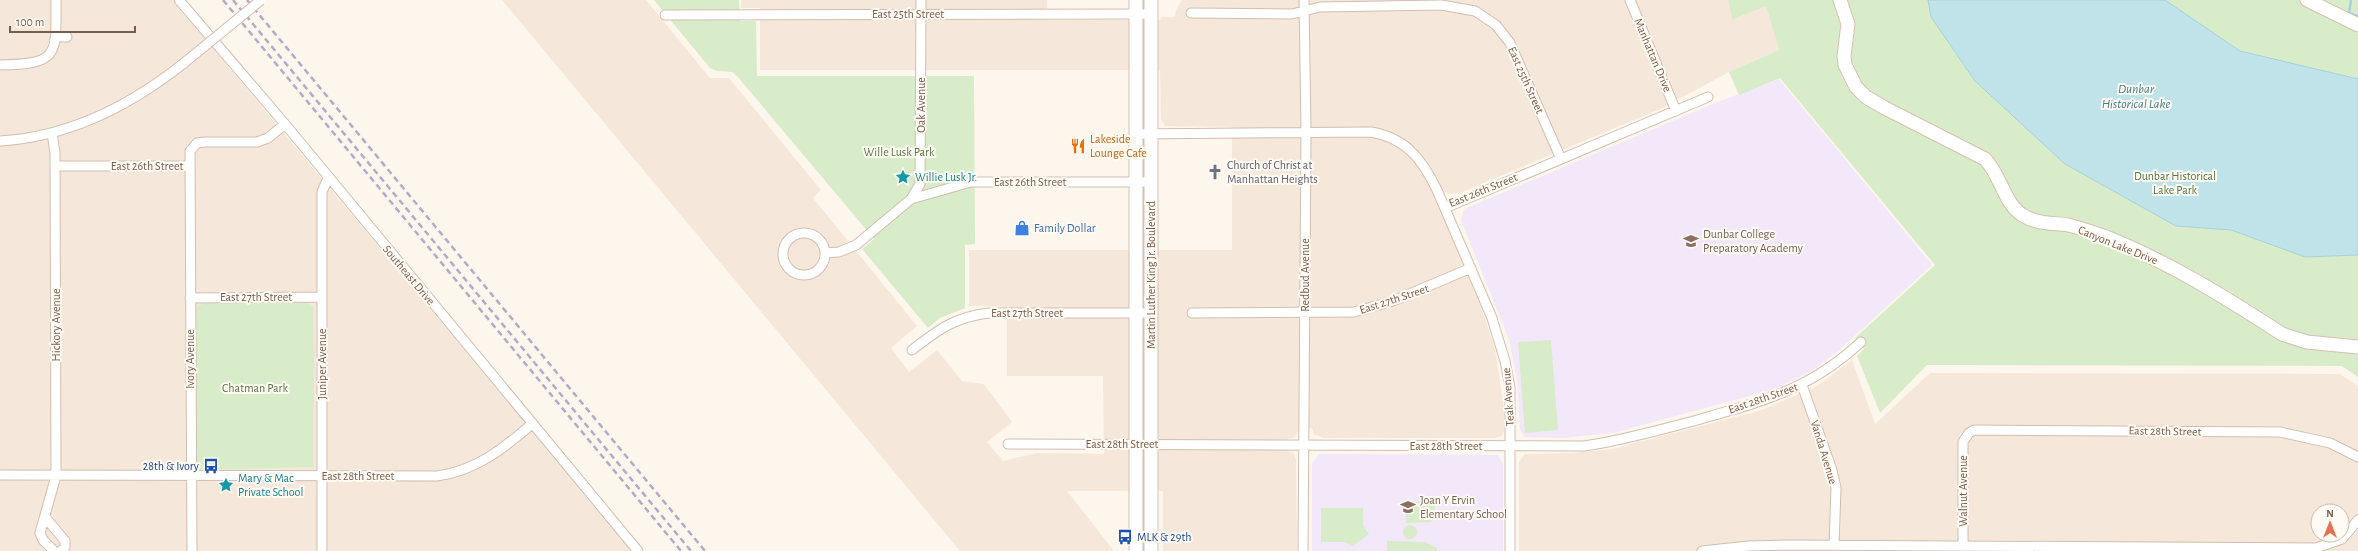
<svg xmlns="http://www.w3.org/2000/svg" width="2358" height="551" viewBox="0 0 2358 551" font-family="'Alegreya Sans',sans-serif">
<rect width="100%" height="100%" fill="#fdf6ec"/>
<path fill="#f5e8da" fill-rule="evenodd" d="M0,0H173L632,551H0Z
M502,0H646L710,78H729L821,190L813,198L917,326L891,348L909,372L937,350L962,381L984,384L1012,422L987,442L1003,461L1036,453L1104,454L1103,376H1007V307L969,306V250H1232V127L1165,126L1161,119L1160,70H760V8H741V0H1047V20H1160L1161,17H1175L1176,10L1182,0H1728L1732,20L1766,6L1779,50L1729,72L1660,109L1460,193L1450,194L1445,192L1435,196L1482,310L1495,349L1504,408V431L1501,436L1495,438H1323L1314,434L1312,428H1300L1295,437L1288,439V451L1294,454L1296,460L1297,551H1163V491H1067L1114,551H960Z
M1852,360L1875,424L1930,373L2340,374L2358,386V551H1519V462L1525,454L1572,453L1612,449L1759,411L1817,386ZM2318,511H2342V535H2318Z"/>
<path fill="#f3e8fa" d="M1779,79L1932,265L1837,352L1813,370L1775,389L1613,433L1563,438L1524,437L1520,430L1517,379L1509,340L1461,220L1464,209L1715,103Z
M1319,454L1498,455L1503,464V551H1312V463Z"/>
<path fill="#d8ecc9" d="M654,0H739L740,21H756L757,76H974L975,244L965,245V308L940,318L928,328L862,249L874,239L737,76L732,72L717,71L710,68Z
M1728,0H2358V377L2342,366L1927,365L1880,413L1857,356L1864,349L1855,338L1935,265L1780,78L1739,95L1729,72L1779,50L1766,6L1732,20Z
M204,303H308L314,307V467L199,470L196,468L195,313L198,306Z
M1551,340L1558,430L1525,433L1518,342Z
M1425,500L1430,501L1435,506L1434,519L1430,522L1406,523L1404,505Z
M1321,508H1363V526L1369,534L1353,546L1344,542H1321Z
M1403 532a7 7 0 1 1 14 0a7 7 0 1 1-14 0Z
M1387,541L1425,542L1437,548V551H1387Z"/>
<path fill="#bfe3e8" stroke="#a5d3da" d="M1928,0H2165L2240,51L2358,79V255L2305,257L2231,230L2176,226L2065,164L1975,81L1931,17Z"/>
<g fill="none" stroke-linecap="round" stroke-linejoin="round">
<path stroke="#a5d3da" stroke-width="2.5" d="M2351,0L2349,13L2358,16"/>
<g stroke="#d1beb0" stroke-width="11">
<path id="street" d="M179,0L285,124L638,551
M1630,0L1676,111
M1191,13L1292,14L1320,7L1441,5L1475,11L1496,25L1510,43L1561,159
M665,15L1151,14
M56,37H67
M0,65C60,64 56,55 56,0
M52,133L55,153L56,476L40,533L43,540L54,551
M1135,134L1371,132C1406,138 1422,159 1437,190L1492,318L1505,361L1510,387V551
M0,141C69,137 130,106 184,63
M55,166H190
M911,199L971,182H1151
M1445,208L1708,97
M783 254a21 21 0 1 1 42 0a21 21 0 1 1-42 0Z
M825,253L839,252L856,245L911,199L920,184L921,0
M190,298L322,297
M1192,313L1354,312L1393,301L1471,268
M912,350C939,329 955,317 989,313H1151
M1802,385L1832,470L1836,488L1834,545
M1008,444L1584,446C1620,441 1655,431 1690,422C1759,402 1807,392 1861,342
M0,475L437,476C476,471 504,448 532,424
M45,517L65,541V547L61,551
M192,551L190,151L197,143L204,142H257L268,138L285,124
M322,551V192L328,178
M1303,551L1306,132L1304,0
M1702,551L1748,546L1792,545L2316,548L2342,539L2358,520
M1963,551V442L1969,433L1974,430L2280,432L2330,443L2358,457"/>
</g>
<g stroke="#d6c0b0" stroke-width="15">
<path id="secondary" d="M1840,0L1848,24L1844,56L1845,65L1856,87L1866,97L1885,108L1985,159C2001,175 2004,205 2024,216C2038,224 2054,223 2068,225C2081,228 2094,233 2106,237C2169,262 2225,297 2282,334L2307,342L2358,347
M2307,0L2358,25
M1136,551V0
M1151,551V0"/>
</g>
<use href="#street" stroke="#fff" stroke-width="9"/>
<use href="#secondary" stroke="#fff" stroke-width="13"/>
<path stroke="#b9a8c9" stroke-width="2.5" stroke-dasharray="6 4" stroke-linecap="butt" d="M223,0L681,551
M233,0L691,551
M247,0L705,551"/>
<g stroke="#d1beb0" stroke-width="11" stroke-linecap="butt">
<path id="street-bridge" d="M184,63L261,0"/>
</g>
<use href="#street-bridge" stroke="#fff" stroke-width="9"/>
</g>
<defs>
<g id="restaurant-bare" transform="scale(1.2)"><path d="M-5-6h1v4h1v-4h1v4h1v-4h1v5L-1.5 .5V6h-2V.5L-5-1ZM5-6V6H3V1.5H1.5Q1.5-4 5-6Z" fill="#e8710a" stroke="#fffaf3" stroke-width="2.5" paint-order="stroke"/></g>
<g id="church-bare" transform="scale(1.2)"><path d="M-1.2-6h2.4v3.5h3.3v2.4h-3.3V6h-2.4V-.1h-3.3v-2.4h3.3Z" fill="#6b7280" stroke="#fffaf3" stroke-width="2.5" paint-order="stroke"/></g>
<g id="sight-bare" transform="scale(1.2)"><path d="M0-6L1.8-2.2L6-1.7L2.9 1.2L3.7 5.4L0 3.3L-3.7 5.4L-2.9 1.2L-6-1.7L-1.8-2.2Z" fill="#0f9aa8" stroke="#fffaf3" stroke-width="2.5" paint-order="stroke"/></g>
<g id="shop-bare" transform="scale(1.2)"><path d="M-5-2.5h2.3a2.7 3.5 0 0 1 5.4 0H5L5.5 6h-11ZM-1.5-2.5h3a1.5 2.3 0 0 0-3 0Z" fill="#3f7fe0" stroke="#fffaf3" stroke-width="2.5" paint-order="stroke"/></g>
<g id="school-bare" transform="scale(1.2)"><path d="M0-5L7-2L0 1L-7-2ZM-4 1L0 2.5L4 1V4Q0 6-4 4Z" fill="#8d6e63" stroke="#fffaf3" stroke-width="2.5" paint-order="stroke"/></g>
<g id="bus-bare" transform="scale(1.2)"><path d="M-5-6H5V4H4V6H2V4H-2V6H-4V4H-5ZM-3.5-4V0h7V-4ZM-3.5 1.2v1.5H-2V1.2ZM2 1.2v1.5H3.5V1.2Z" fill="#1a4fb4" stroke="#fffaf3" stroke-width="2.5" paint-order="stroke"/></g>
</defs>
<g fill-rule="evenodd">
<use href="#restaurant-bare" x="1078" y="146"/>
<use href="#church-bare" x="1215" y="172"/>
<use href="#sight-bare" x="903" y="177"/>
<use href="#shop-bare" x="1022" y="228"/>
<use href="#school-bare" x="1691" y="241"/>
<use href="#bus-bare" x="211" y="466"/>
<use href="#sight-bare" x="226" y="485"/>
<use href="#school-bare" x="1408" y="507"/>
<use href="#bus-bare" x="1125" y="537"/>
</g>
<g text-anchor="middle" stroke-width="4" stroke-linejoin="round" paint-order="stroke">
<g font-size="12" fill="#7a5c4d" stroke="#fffaf3">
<text x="908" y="18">East 25th Street</text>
<text transform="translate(1653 55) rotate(67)" y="4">Manhattan Drive</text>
<text transform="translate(1526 80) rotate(66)" y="4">East 25th Street</text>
<text transform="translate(921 105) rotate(-90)" y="4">Oak Avenue</text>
<text x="147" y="170">East 26th Street</text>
<text x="1030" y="186">East 26th Street</text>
<text transform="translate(1483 190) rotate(-22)" y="4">East 26th Street</text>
<text transform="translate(2118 245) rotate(22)" y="4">Canyon Lake Drive</text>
<text transform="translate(409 275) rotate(50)" y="4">Southeast Drive</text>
<text transform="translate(1151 275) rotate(-90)" y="4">Martin Luther King Jr. Boulevard</text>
<text transform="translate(1305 275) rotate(-90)" y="4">Redbud Avenue</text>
<text x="256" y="301">East 27th Street</text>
<text transform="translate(1394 299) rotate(-18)" y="4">East 27th Street</text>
<text x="1027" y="317">East 27th Street</text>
<text transform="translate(56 325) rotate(-90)" y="4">Hickory Avenue</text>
<text transform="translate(190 359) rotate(-90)" y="4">Ivory Avenue</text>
<text transform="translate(322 364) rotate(-90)" y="4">Juniper Avenue</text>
<text transform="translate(1508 397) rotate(-94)" y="4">Teak Avenue</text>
<text transform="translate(1763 398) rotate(-19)" y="4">East 28th Street</text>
<text transform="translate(2165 431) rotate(1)" y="4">East 28th Street</text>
<text x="1122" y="448">East 28th Street</text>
<text x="1446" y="450">East 28th Street</text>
<text transform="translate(1824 452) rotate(73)" y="4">Vanda Avenue</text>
<text x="358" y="480">East 28th Street</text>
<text transform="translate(1963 491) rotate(-90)" y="4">Walnut Avenue</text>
</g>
<g font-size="12" fill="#c56008" stroke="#fffaf3" text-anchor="start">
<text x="1090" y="143">Lakeside<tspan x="1090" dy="14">Lounge Cafe</tspan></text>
</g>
<g font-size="12" fill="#537a41" stroke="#fffaf3">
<text x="899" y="156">Wille Lusk Park</text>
<text x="2175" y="180">Dunbar Historical<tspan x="2175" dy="14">Lake Park</tspan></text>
<text x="255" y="392">Chatman Park</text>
</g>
<g font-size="12" fill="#5b616d" stroke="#fffaf3" text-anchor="start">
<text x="1227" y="169">Church of Christ at<tspan x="1227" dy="14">Manhattan Heights</tspan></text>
</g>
<g font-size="12" fill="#0d838f" stroke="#fffaf3" text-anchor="start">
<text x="915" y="181">Willie Lusk Jr.</text>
<text x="238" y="482">Mary &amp; Mac<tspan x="238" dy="14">Private School</tspan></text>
</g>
<g font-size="12" fill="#366cbe" stroke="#fffaf3" text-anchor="start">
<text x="1034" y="232">Family Dollar</text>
</g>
<g font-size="12" fill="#785e54" stroke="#fffaf3" text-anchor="start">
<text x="1703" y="238">Dunbar College<tspan x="1703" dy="14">Preparatory Academy</tspan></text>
<text x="1420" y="504">Joan Y Ervin<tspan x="1420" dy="14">Elementary School</tspan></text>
</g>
<g font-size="12" fill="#164399" stroke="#fffaf3" text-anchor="end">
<text x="199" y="470">28th &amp; Ivory</text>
<text x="1137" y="541" text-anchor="start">MLK &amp; 29th</text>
</g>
<g font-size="13" font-style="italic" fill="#437c86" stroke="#fffaf3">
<text x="2136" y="93">Dunbar<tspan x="2136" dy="15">Historical Lake</tspan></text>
</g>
</g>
<g transform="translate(2330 523)"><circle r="19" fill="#fffaf3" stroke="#cabbb1"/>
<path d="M0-3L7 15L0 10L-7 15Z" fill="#e76f51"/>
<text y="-6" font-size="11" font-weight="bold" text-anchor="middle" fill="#7a5c4d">N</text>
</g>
<path d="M10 26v6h125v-6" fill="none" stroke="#7a5c4d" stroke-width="2"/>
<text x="16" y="26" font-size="12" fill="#7a5c4d" stroke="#fffaf3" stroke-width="3" paint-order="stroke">100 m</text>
</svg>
